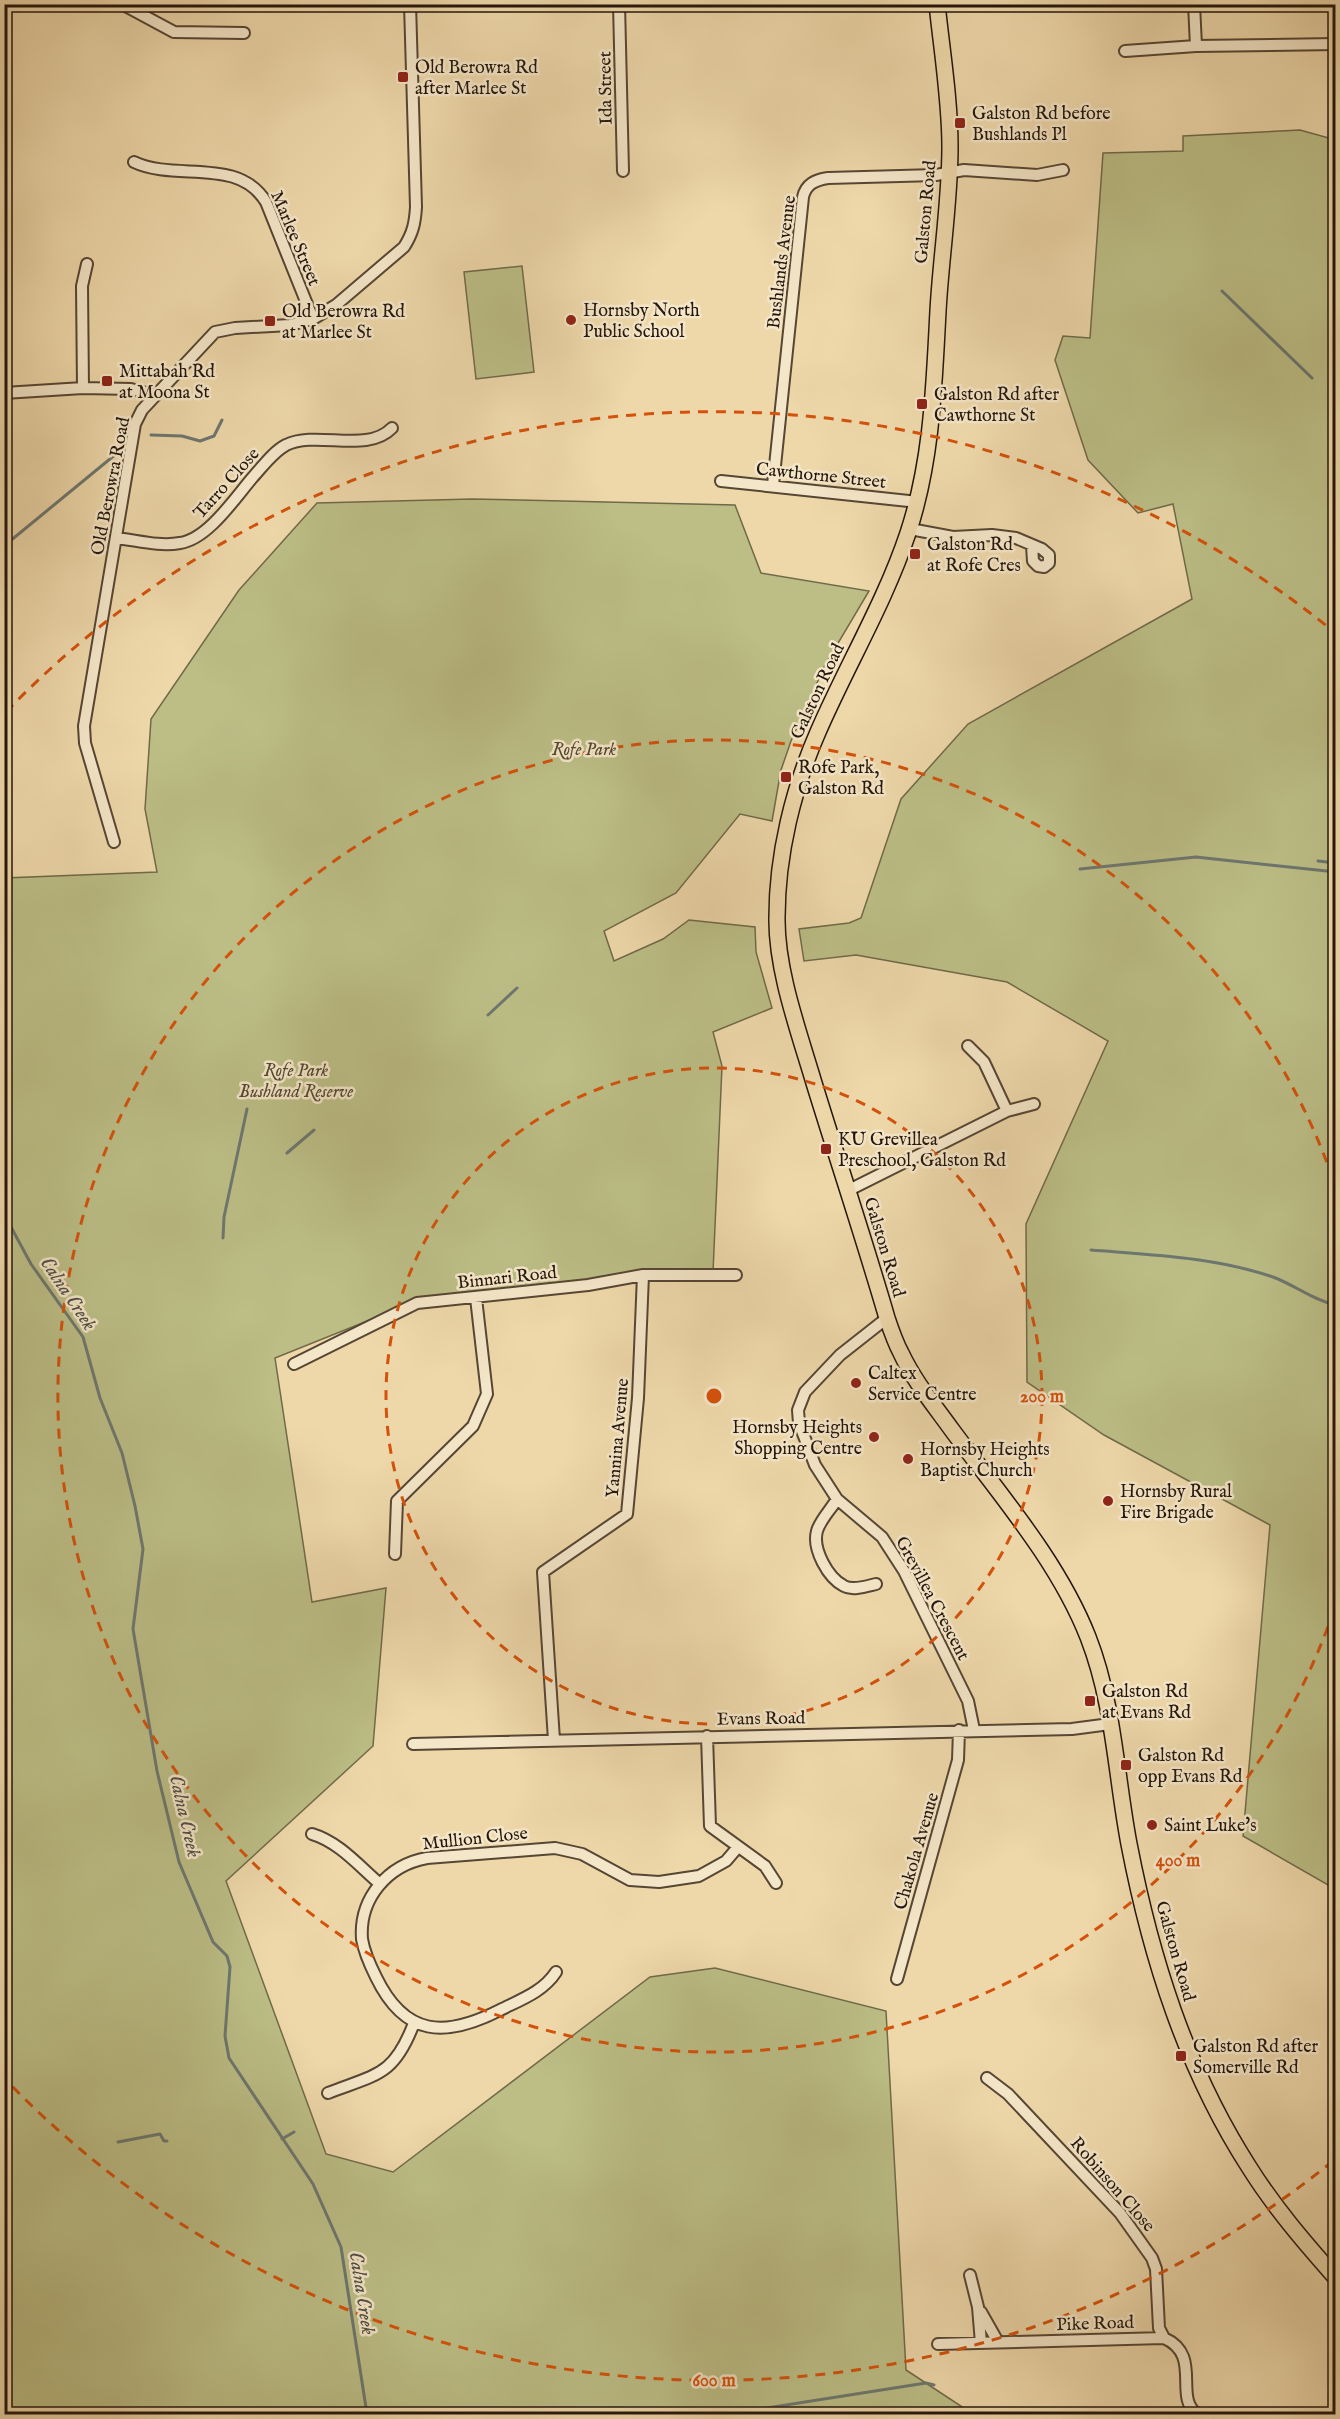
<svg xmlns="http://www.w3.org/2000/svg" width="1340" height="2419" viewBox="0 0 1340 2419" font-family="'IM FELL English',serif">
<rect width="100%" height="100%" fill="#eed8aa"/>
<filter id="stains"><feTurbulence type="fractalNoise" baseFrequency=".00333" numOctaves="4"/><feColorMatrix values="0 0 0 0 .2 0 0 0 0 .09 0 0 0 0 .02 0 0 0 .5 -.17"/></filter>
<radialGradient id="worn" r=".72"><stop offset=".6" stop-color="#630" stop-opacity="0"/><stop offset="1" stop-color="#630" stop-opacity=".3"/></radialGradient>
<path fill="#bcbe86" stroke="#706a49" stroke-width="1.5" d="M1300,130L1336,140L1335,1889L1243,1836L1270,1525L1104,1435L1027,1382L1026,1224L1108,1041L1007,982L856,955L804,961L799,929L849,923L861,918L901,799L968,724L1192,599L1173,504L1138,513L1088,460L1055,360L1063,336L1090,338L1103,153L1183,151V136Z
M522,266L534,372L476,379L464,272Z
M472,499L735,505L761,573L869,591L825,665L791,741L781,770L772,821L740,814L676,893L604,931L614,961L663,939L689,920L755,927L756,952L772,1008L713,1032L722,1066L713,1272L417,1301L275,1358L312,1602L386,1588L373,1746L226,1881L326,2154L393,2172L650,1977L715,1968L886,2011L906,2370L973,2414H5L4,878L157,872L145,809L151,719L239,590L317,503Z"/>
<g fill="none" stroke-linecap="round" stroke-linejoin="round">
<path stroke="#6d7770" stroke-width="3" d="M1222,291L1312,378
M151,435L182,436L200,441L214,436L222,420
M4,546L116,454
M1318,861L1327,862
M1080,869L1196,857L1336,872
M488,1015L517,988
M287,1153L314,1130
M4,1214L31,1264L83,1337L100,1398L122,1453L135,1506L143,1549L133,1629L157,1771L179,1862L213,1942L227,1956L230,1967L225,2036L229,2058L313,2184L341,2247L367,2414
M223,1238L224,1217L247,1109
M1091,1250C1153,1255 1214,1257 1273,1277C1295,1285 1312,1300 1336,1305
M282,2139L294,2132
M118,2142L160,2134L164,2141H167
M205,2413H217
M729,2414L926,2383L934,2385"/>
<g stroke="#564634" stroke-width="14">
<path id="minor" d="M122,4L174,32L244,33
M619,4L623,171
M1194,4L1196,46
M1125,51L1196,46L1336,44
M134,162C176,182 238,156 266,202L313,319
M83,388L82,286L87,264
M4,393L83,388L131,389L146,393L153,398
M721,481L918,502
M773,485L803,197C806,184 815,180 828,178L936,175L964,170L1037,175L1063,170
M910,529L953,537L992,535L1016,538L1042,549L1049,555V563L1044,567L1038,566L1033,561L1032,546
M116,538C136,540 159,547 180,543C208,539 235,498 253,477C263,466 273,452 286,445C317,430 367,454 392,428
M114,842L85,743L84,726L135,424L142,410L215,332L235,328L290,325L313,319L336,305L404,247C413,233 415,223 416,207L410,4
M1007,1111L1034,1104
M847,1191L1007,1111L984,1062L968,1046
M887,1318L840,1355L805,1392L798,1410L799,1423L815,1465L837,1499L882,1537L904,1571L968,1701L974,1730
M294,1364L417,1303L588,1285L643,1275H736
M837,1499C832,1508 820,1520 817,1531C812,1549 828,1578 844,1586C853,1591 867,1586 876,1584
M395,1554L397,1501L473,1426L487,1394L476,1298
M707,1736L710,1826L765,1866L776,1883
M554,1740L543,1572L627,1514L638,1398L643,1275
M413,1744L1072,1729L1110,1724
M312,1834C339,1842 359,1866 380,1884
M556,1972C543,1992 520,2000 500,2010C445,2038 405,2037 376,1977C370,1965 364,1952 362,1939C359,1898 388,1865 427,1858L555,1848L582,1854L630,1880L659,1882L699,1876L726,1861L738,1847
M897,1979L958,1760L959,1730
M987,2078L1008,2094L1120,2213L1152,2258L1156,2269L1159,2328L1164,2338
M328,2093C377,2074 394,2076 414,2023
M970,2275L978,2307L981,2343
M981,2312L998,2342
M938,2344L1164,2338C1203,2355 1173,2397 1197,2414"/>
</g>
<g stroke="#24160c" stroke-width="18">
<path id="primary" d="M937,4C942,52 950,100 950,147C950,201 941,256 938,311C934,386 932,461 908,533C885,602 847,665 818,732C793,789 777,855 777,917C776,970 799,1032 814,1083C838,1161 864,1239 887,1318C891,1330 895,1342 901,1353C914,1381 934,1405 952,1430C1000,1495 1058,1561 1088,1637C1114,1703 1116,1776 1129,1844C1151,1958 1186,2069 1249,2167C1274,2207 1305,2243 1336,2278"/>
</g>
<use href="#minor" stroke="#f4e6c8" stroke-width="10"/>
<use href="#primary" stroke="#eed8aa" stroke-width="15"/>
</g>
<g fill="none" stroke="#d4520c" stroke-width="3" stroke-dasharray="10 8">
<circle cx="714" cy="1396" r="328"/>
<path d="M1334 1610A656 656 0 1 1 1334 1182"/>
<path d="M1333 2161A984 984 0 0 1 6 2080M6 712A984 984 0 0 1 1333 631"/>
</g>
<g fill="#8f2418" stroke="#f4e6c8" stroke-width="2">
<rect x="397" y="71" width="12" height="12" rx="3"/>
<rect x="954" y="117" width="12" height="12" rx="3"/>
<circle cx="571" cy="320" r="6"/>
<rect x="264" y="315" width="12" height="12" rx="3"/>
<rect x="101" y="375" width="12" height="12" rx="3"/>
<rect x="916" y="398" width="12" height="12" rx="3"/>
<rect x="909" y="548" width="12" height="12" rx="3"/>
<rect x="780" y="771" width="12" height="12" rx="3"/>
<rect x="820" y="1143" width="12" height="12" rx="3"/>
<circle cx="856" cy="1383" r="6"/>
<circle cx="874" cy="1437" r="6"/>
<circle cx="908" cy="1459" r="6"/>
<circle cx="1108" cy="1501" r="6"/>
<rect x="1084" y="1695" width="12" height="12" rx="3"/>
<rect x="1120" y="1759" width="12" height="12" rx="3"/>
<circle cx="1152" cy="1825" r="6"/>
<rect x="1175" y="2050" width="12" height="12" rx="3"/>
</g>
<g text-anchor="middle" stroke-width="5" stroke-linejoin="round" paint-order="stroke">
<g font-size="18" fill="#24160c" stroke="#f4e6c8" text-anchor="start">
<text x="415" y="73">Old Berowra Rd<tspan x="415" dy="21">after Marlee St</tspan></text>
<text x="972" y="119">Galston Rd before<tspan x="972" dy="21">Bushlands Pl</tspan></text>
<text x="583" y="316">Hornsby North<tspan x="583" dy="21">Public School</tspan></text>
<text x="282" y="317">Old Berowra Rd<tspan x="282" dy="21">at Marlee St</tspan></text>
<text x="119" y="377">Mittabah Rd<tspan x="119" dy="21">at Moona St</tspan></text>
<text x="934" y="400">Galston Rd after<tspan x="934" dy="21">Cawthorne St</tspan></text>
<text x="927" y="550">Galston Rd<tspan x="927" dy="21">at Rofe Cres</tspan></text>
<text x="798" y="773">Rofe Park,<tspan x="798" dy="21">Galston Rd</tspan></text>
<text x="838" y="1145">KU Grevillea<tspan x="838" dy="21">Preschool, Galston Rd</tspan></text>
<text x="868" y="1379">Caltex<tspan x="868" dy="21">Service Centre</tspan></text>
<text x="862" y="1433" text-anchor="end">Hornsby Heights<tspan x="862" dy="21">Shopping Centre</tspan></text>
<text x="920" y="1455">Hornsby Heights<tspan x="920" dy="21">Baptist Church</tspan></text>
<text x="1120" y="1497">Hornsby Rural<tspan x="1120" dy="21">Fire Brigade</tspan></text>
<text x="1102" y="1697">Galston Rd<tspan x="1102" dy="21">at Evans Rd</tspan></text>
<text x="1138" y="1761">Galston Rd<tspan x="1138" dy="21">opp Evans Rd</tspan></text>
<text x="1164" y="1831">Saint Luke's</text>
<text x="1193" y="2052">Galston Rd after<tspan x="1193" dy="21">Somerville Rd</tspan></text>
</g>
<g font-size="18" fill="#24160c" stroke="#f4e6c8">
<text transform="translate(605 88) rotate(-91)" y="6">Ida Street</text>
<text transform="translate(925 212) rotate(-85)" y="6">Galston Road</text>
<text transform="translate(296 238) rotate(67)" y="6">Marlee Street</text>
<text transform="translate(781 262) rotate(-83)" y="6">Bushlands Avenue</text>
<text transform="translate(821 475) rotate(6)" y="6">Cawthorne Street</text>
<text transform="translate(226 483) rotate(-48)" y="6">Tarro Close</text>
<text transform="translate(110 486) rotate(-79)" y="6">Old Berowra Road</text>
<text transform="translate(817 691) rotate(-65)" y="6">Galston Road</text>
<text transform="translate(885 1247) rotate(73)" y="6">Galston Road</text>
<text transform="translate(507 1277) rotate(-6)" y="6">Binnari Road</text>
<text transform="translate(617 1438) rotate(-85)" y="6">Yannina Avenue</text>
<text transform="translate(933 1598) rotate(62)" y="6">Grevillea Crescent</text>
<text transform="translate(761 1718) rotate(-1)" y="6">Evans Road</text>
<text transform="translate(475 1838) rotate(-6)" y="6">Mullion Close</text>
<text transform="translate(916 1851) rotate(-74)" y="6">Chakola Avenue</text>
<text transform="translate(1176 1951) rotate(74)" y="6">Galston Road</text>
<text transform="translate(1113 2184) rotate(49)" y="6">Robinson Close</text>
<text transform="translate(1095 2323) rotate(-2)" y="6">Pike Road</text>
</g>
<g font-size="18" font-style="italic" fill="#524831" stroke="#f4e6c8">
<text x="584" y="755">Rofe Park</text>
<text x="296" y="1076">Rofe Park<tspan x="296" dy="21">Bushland Reserve</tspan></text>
</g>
<g font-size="20" font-style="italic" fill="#4e4f46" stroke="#f4e6c8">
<text transform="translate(69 1293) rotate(56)" y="7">Calna Creek</text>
<text transform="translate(186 1816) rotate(77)" y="7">Calna Creek</text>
<text transform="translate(363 2293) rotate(81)" y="7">Calna Creek</text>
</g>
</g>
<circle cx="714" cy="1396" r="9" fill="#d4520c" stroke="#f4e6c8" stroke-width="3"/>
<g font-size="18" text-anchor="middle" font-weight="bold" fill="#d4520c" stroke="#f4e6c8" stroke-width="5" stroke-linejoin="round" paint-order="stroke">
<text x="1042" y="1402">200 m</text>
<text x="1178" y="1866">400 m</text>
<text x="714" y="2386">600 m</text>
</g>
<rect width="1340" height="2419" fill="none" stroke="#eed8aa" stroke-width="24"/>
<rect x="6" y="6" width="1328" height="2407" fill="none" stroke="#24160c" stroke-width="3"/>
<rect x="12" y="12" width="1316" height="2395" fill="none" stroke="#24160c" stroke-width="1.5"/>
<rect width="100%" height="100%" filter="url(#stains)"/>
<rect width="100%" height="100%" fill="url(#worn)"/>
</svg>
